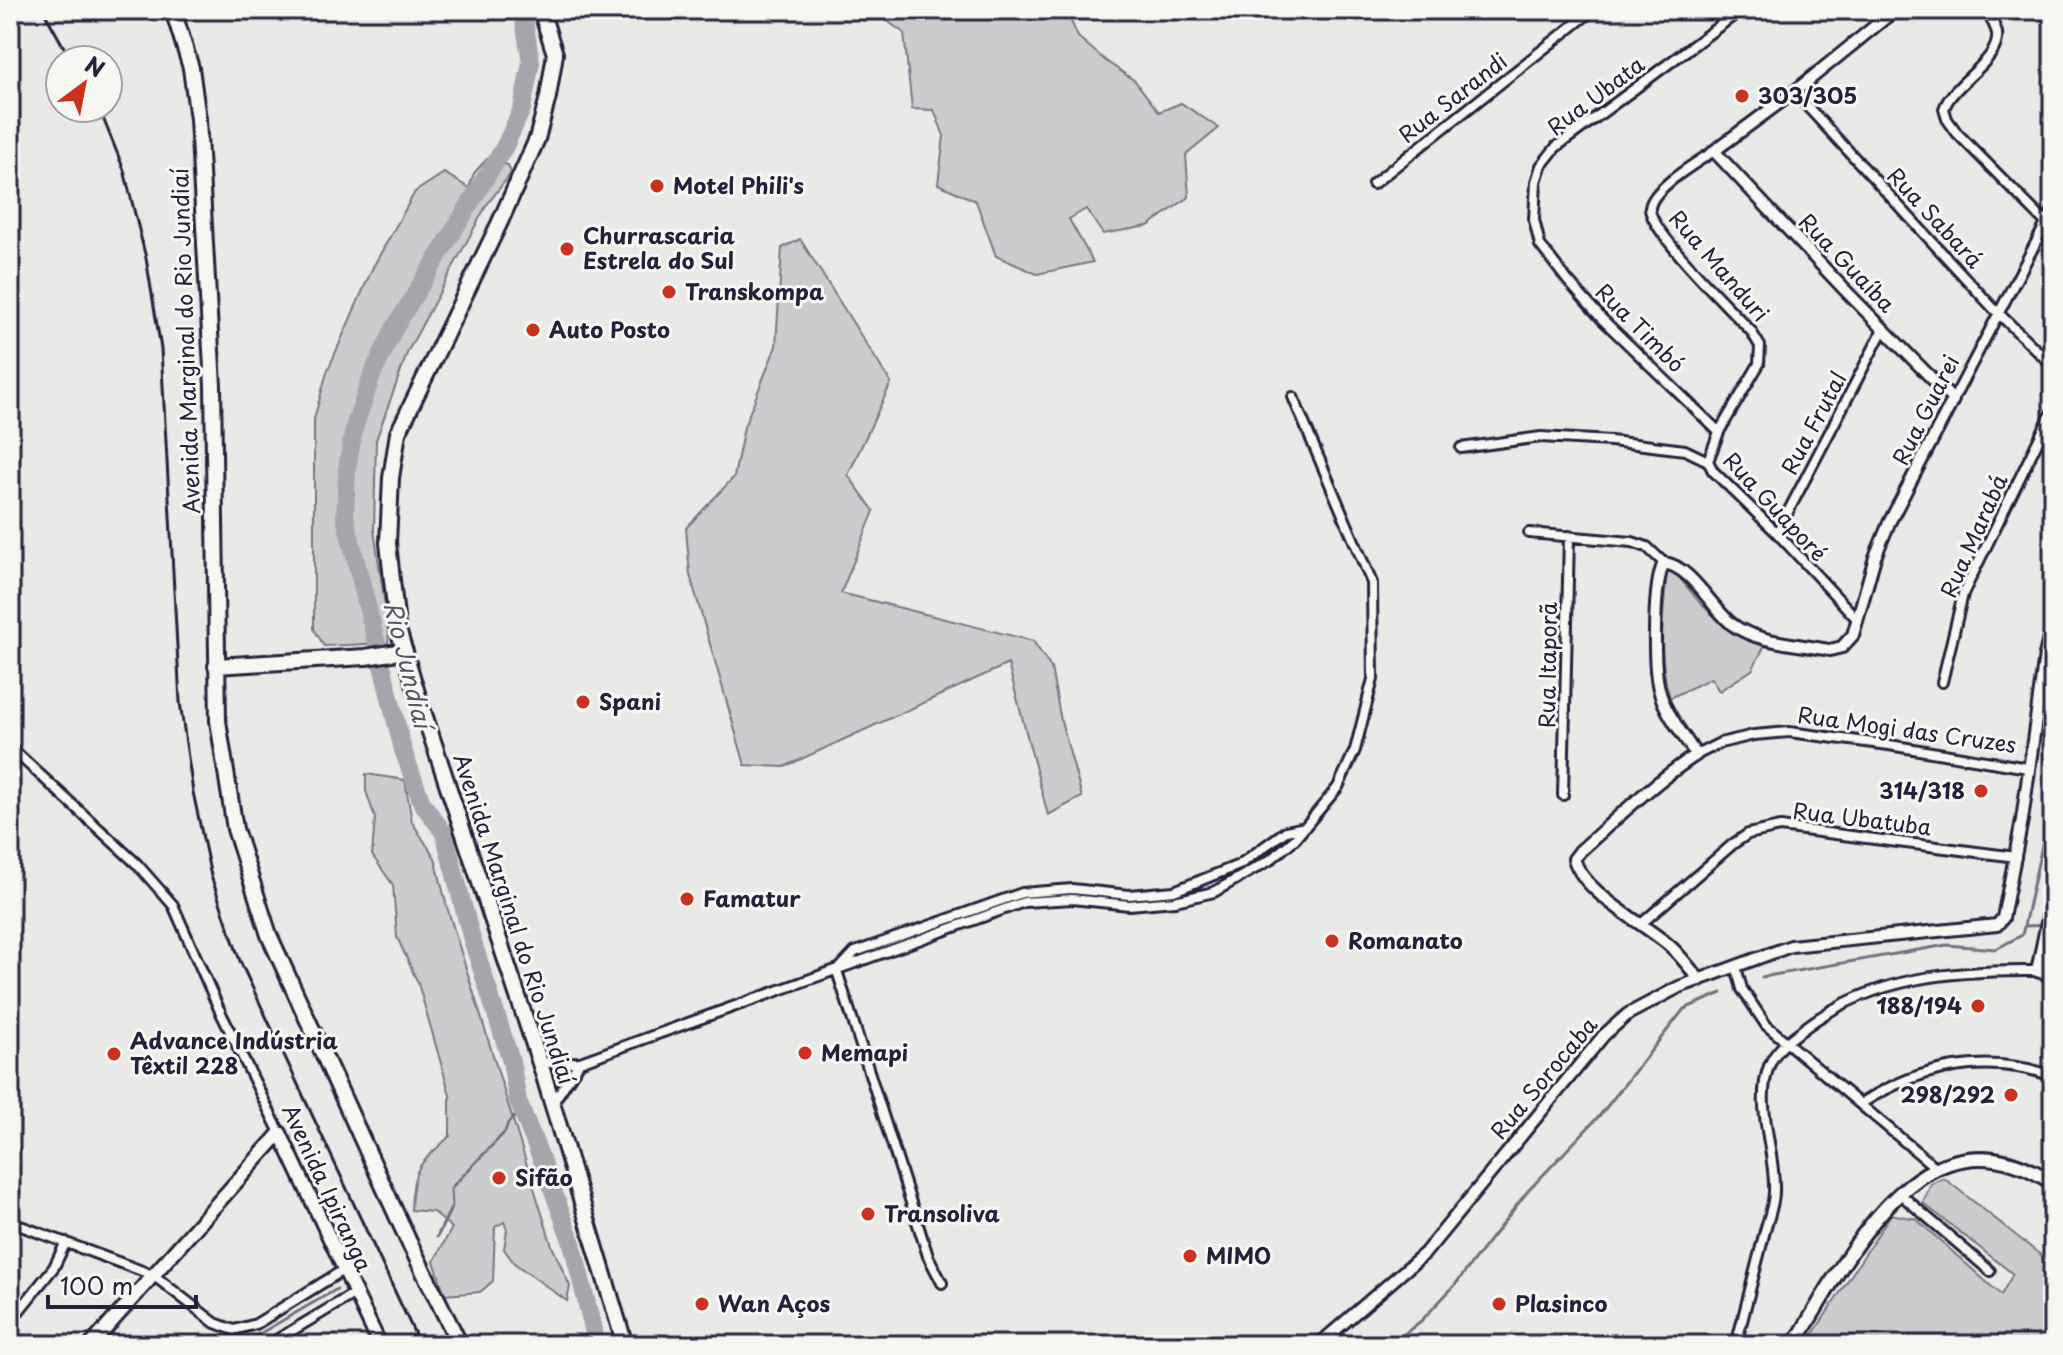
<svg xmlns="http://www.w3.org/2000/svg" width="2063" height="1355" viewBox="0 0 2063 1355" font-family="'Playpen Sans',sans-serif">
<rect width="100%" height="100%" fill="#e9e9e7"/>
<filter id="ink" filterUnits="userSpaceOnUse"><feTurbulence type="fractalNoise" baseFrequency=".0125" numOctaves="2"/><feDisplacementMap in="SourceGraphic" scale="16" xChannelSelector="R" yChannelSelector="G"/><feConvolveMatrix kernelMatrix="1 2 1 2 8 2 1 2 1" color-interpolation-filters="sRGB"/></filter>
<g filter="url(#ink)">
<path fill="#ccccce" stroke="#777784" stroke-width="2" d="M872,10H1066L1078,37L1106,61L1135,81L1159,112L1181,103L1219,128L1186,155L1189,197L1148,226L1103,234L1086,209L1069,219L1093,262L1037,274L996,256L976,201L938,184L944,136L934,110L912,109L904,33Z
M487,159L508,165L511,173L486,206L408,351L376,440L374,530L389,633L388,643L324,646L314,629V419L327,372L373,267L415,192L444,173L469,188L474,173Z
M800,239L891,383L848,475L874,511L841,593L1033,641L1051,668L1061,721L1082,797L1048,815L1008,664L784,767L745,765L690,575L686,528L734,477L744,427L776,346L782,248Z
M1667,571H1674L1700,603L1729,630L1765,645L1752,670L1719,691L1711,678L1670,698C1657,656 1663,615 1667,571Z
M366,774L405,780L412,822L435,858L447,907L552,1246L570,1286L567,1301L514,1263L504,1249L507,1230L504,1222L495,1227L493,1281L480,1292L445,1295L434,1261L452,1228L433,1212L411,1210C413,1165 418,1166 450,1136V1095L418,983L397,937L393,885L372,855L375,818L366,791Z
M1944,1178L2053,1265V1345H1806L1891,1214L1916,1219L2001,1295L2013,1274L1923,1203L1931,1184Z"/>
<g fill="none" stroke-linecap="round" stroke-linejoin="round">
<path stroke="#71717f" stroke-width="3" d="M2025,926L2053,925
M1762,977L1947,945L1996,949L2022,935L2053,796
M437,1237L452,1206L451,1188L505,1132L508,1123L522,1110
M240,1345L337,1289
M1390,1345L1421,1321L1455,1285L1527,1192L1601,1114L1684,1009L1722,993"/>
<path stroke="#a5a5ac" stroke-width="18" d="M522,10L531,62L522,109L505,146L394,329L372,375L354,428L347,469L345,517L403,750L422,803L444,833L471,936L511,1061L518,1101L543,1163L572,1243L597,1345"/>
<g stroke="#22223b" stroke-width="14">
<path id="minor" d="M1986,10C1990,17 1995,25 1997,33C2001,61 1952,83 1944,109L1947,119L1957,133L2046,223
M1794,92L1993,308L2053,366
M1373,184L1593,10
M1953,400L2053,210
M1719,432L1602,319L1568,281L1540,245L1534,220L1536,182L1541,166L1556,147L1741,10
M1461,448L1541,437L1611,441L1685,450L1708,461L1713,471L1777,533L1858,620
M1708,461L1719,432L1759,364L1760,346L1751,331C1733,312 1648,229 1650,208C1652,188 1698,162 1714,151
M1529,533L1632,542L1647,547L1664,563
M1777,533L1883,330
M1942,682L1963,594L2053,410
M10,747L137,864L173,905L219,1009L280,1133
M1696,755L1720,743L1754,735L1789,732L1889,745L2028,768
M1563,795L1569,536
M1641,924L1733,844L1748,834L1780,827L2016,857
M841,967L855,952L1022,893L1072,889L1129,895L1174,891L1239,865L1286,831L1305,827
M1736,967L1742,989L1766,1025L1936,1168
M837,971L928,1256L942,1283
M540,1063L580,1062L1024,902L1072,899L1129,905L1175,901L1214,892L1270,860L1295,839L1338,787L1355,750L1373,679L1372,583L1293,397
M1862,1103C1920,1066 1986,1053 2053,1076
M552,1104L580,1062
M1899,1193L1990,1271
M10,1222L153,1275L215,1323L234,1330L256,1324L345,1269
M10,1322L54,1267L66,1242
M268,1345L355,1293
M1736,1345C1745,1310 1754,1274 1763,1239C1766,1224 1774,1207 1774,1192C1776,1150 1754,1107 1769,1066C1776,1048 1792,1038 1806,1027C1874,976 1955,970 2037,971"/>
</g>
<g stroke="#22223b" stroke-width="16">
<path id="tertiary" d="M2053,893L2037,971L2053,976
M1700,980C1690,969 1681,956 1671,947C1643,922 1585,895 1574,859L1580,851C1617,818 1654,782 1696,755C1684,735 1664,712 1659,689C1653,666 1653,583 1664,563C1691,566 1712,609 1733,625C1758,643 1799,644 1830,650L1842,647L1853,635L1875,557L1889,523L1953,400L1843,288L1714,151L1794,92L1895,10
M1318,1345L1425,1253L1604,1035L1628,1014L1679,987L1791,946L1997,925L2003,918L2022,820L2045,655L2053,622"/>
</g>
<g stroke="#22223b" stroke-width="18">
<path id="secondary" d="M91,1345L280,1133L380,1345
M1794,1345C1850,1254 1922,1097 2053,1183"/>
</g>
<g stroke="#22223b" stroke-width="20">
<path id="primary" d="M173,10L191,68L198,119L213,386L218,721L235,829L269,935L408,1240L460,1345
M541,10L555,54L548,97L537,139L499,224L398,433L391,478L388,543L397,626L417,693L540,1063L625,1345
M216,666L365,657L405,651"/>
</g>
<use href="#minor" stroke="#f6f6f2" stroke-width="8"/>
<use href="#tertiary" stroke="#f6f6f2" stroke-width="10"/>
<use href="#secondary" stroke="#f6f6f2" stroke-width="12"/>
<use href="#primary" stroke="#f6f6f2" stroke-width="14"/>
<path stroke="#22223b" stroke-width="3" d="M43,10L71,60
M99,108L124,170L146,258L161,349L180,702L193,792L211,876L240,961L420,1345"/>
</g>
</g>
<g fill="#c8321e" stroke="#f6f6f2" stroke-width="3">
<circle cx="1742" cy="96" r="8"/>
<circle cx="657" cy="186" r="8"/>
<circle cx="567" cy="249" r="8"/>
<circle cx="669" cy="292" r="8"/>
<circle cx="533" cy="330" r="8"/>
<circle cx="583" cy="702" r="8"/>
<circle cx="1981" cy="791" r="8"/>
<circle cx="687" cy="899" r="8"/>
<circle cx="1332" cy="941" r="8"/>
<circle cx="1978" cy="1006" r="8"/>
<circle cx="805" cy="1053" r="8"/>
<circle cx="114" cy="1054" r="8"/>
<circle cx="2011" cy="1095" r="8"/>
<circle cx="499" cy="1178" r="8"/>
<circle cx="868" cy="1214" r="8"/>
<circle cx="1190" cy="1256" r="8"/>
<circle cx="702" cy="1304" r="8"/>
<circle cx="1499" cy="1304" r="8"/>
</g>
<g text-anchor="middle" stroke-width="6" stroke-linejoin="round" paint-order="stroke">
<g font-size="22" fill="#22223b" stroke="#f6f6f2">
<text transform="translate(1596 96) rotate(-37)" y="8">Rua Ubata</text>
<text transform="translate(1453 98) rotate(-38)" y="8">Rua Sarandi</text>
<text transform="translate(1935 218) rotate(47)" y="8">Rua Sabará</text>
<text transform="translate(1847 263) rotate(46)" y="8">Rua Guaíba</text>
<text transform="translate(1719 266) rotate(49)" y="8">Rua Manduri</text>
<text transform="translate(1640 328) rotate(45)" y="8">Rua Timbó</text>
<text transform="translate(186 341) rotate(-92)" y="8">Avenida Marginal do Rio Jundiaí</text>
<text transform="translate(1926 410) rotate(-63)" y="8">Rua Guarei</text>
<text transform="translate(1814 423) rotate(-62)" y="8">Rua Frutal</text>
<text transform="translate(1775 507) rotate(47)" y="8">Rua Guaporé</text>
<text transform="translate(1974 536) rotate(-66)" y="8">Rua Marabá</text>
<text transform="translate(1548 665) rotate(-89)" y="8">Rua Itaporã</text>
<text transform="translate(1907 730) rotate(8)" y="8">Rua Mogi das Cruzes</text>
<text transform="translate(1862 819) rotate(7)" y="8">Rua Ubatuba</text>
<text transform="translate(514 919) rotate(72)" y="8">Avenida Marginal do Rio Jundiaí</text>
<text transform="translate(1544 1078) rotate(-50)" y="8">Rua Sorocaba</text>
<text transform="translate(327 1188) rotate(65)" y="8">Avenida Ipiranga</text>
</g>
<g font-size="22" font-weight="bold" fill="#22223b" stroke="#f6f6f2" text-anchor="start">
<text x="1758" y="104">303/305</text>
<text x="673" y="194">Motel Phili's</text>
<text x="583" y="244">Churrascaria<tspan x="583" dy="25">Estrela do Sul</tspan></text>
<text x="685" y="300">Transkompa</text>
<text x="549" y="338">Auto Posto</text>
<text x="599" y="710">Spani</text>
<text x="1965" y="799" text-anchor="end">314/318</text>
<text x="703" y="907">Famatur</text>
<text x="1348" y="949">Romanato</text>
<text x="1962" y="1014" text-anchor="end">188/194</text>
<text x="130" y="1049">Advance Indústria<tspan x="130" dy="25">Têxtil 228</tspan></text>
<text x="821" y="1061">Memapi</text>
<text x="1995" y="1103" text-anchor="end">298/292</text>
<text x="515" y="1186">Sifão</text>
<text x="884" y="1222">Transoliva</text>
<text x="1206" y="1264">MIMO</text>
<text x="718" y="1312">Wan Aços</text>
<text x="1515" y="1312">Plasinco</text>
</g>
<g font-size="24" font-style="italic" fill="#565668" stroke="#f6f6f2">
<text transform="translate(407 665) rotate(76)" y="8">Rio Jundiaí</text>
</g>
</g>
<rect width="2063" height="1355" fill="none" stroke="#f6f6f2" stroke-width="40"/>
<rect x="20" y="20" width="2023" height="1315" fill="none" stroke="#22223b" stroke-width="3" filter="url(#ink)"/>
<g transform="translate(84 84) rotate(32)"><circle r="38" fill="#f6f6f2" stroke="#a1a1a9" stroke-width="2"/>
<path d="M0-6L14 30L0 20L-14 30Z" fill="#c8321e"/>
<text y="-12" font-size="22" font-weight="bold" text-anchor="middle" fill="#22223b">N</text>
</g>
<path d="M48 1295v12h148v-12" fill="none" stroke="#22223b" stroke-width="4"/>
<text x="60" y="1295" font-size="24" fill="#22223b" stroke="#f6f6f2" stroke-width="6" paint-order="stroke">100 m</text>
</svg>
